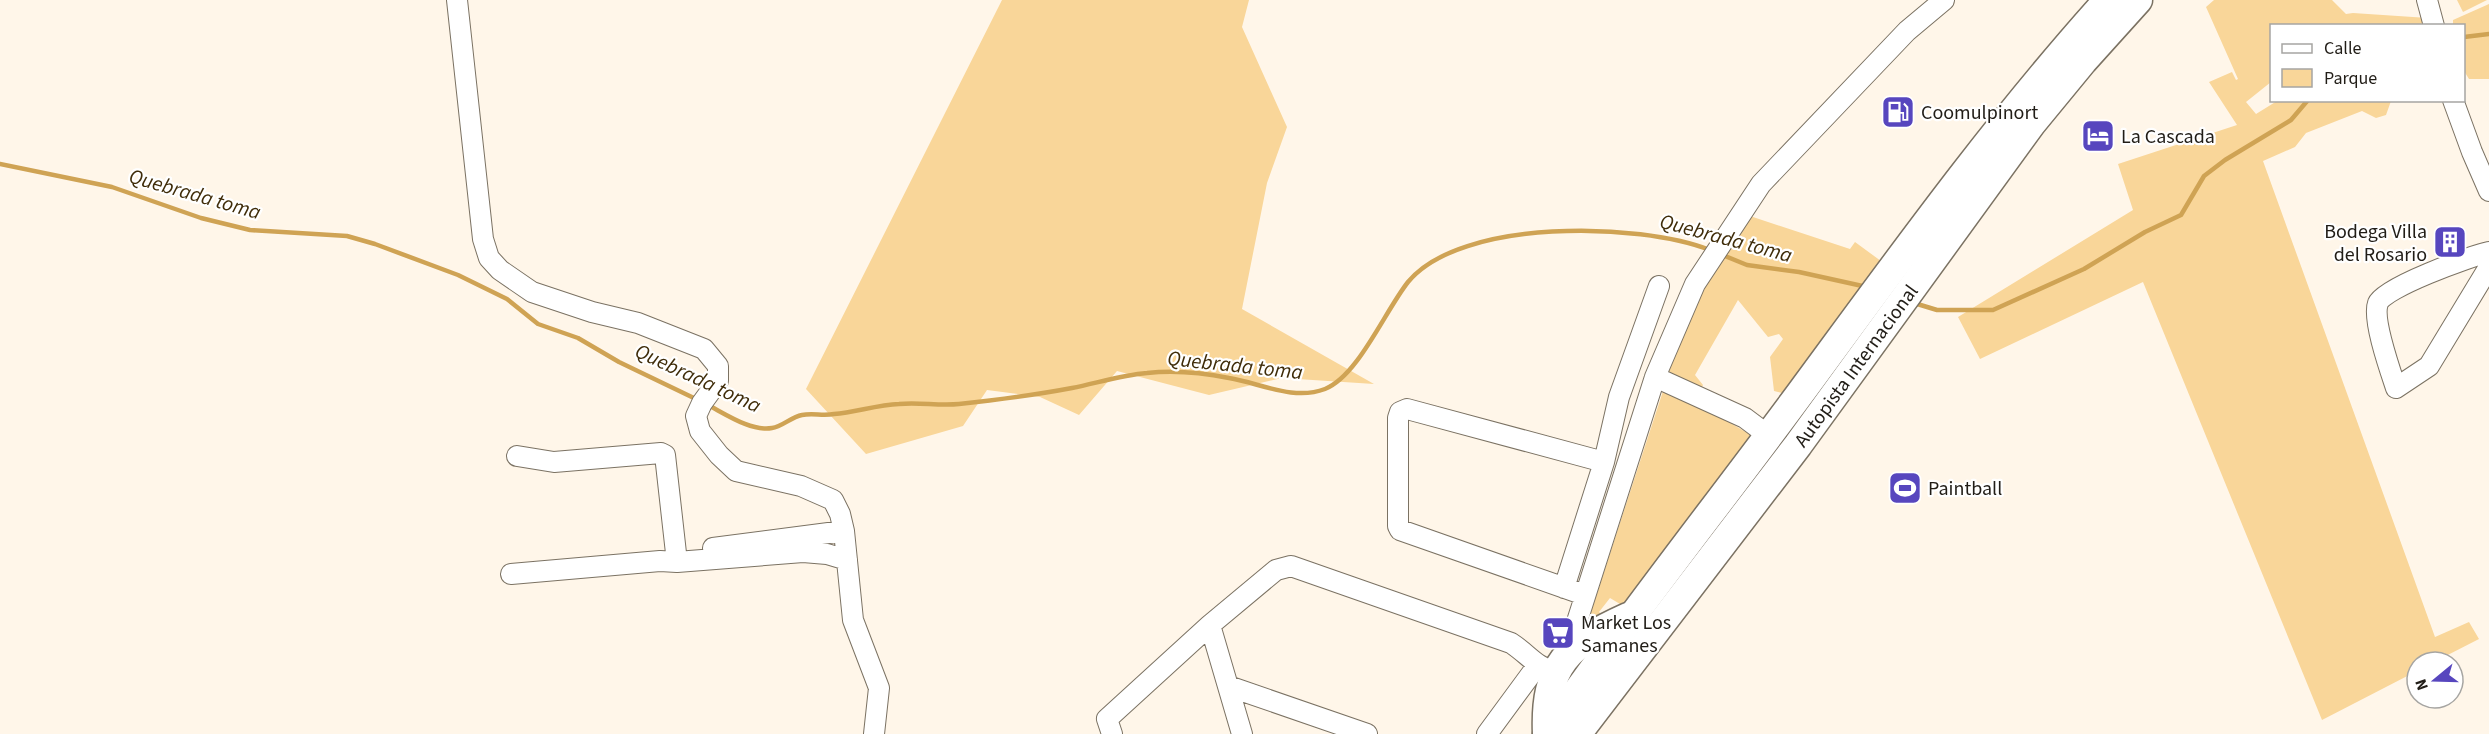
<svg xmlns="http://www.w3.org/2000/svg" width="2489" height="734" viewBox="0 0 2489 734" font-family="'Source Sans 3',sans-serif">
<rect width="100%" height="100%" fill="#fff6e9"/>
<path fill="#f9d699" d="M1002,0H1249L1242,27L1287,127L1267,183L1242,309L1374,384L1282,378L1209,395L1117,371L1079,415L1040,397L987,390L963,426L866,454L806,389Z
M2214,0H2332L2346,14L2353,13L2428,18L2429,25L2272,26L2271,82L2246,102L2256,114L2277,101H2391L2386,115L2376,118L2362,111L2306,133L2295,147L2263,161L2435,637L2469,622L2479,639L2434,662H2417V671L2322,720L2143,282L1980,359L1958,317L2133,210L2118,164L2237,125L2209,82L2232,72L2236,80L2238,79L2206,7Z
M2457,0H2487L2463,12Z
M2489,4V79H2469L2464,71V26L2453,25V20Z
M1744,214L1850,249L1855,242L1885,264L1786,394L1774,391L1770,357L1783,339L1779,334L1768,337L1738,300L1695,375L1703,385L1699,393L1659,375L1695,290Z
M1665,385L1751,435L1630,610L1610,598L1599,612L1610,622L1585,630Z"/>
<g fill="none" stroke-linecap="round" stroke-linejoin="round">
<path stroke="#cfa354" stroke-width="4.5" d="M2464,37L2489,34
M0,164L112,187L201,218L250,230L347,236L375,244L458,275L507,299L538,324L578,338L619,362L698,400
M1720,254L1747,265L1799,272L1867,287
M1914,303L1937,310H1993L2084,269L2145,232L2181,215L2204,176L2225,160L2291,120L2308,100
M706,404C724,413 751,432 772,428C782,427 791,417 802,415C812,413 824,416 834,414C856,412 877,405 899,404C919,402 939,406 959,404C996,400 1035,395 1072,388C1097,383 1122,375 1147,373C1173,370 1204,373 1229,378C1260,383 1293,401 1325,389C1358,376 1385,311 1408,282C1461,218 1639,222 1710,250"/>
<g stroke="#7b7263" stroke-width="22">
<path id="minor" d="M457,0L483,239L489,258L500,270L532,292L592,312L638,323L704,349L718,366V381L702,403L696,416L700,431L719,455L736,471L801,486L833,500L840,514L844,531L853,620L879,688L874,734
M2427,0L2434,26
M2453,100L2472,152L2489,191
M2489,252C2471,256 2383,288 2378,303C2372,319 2390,370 2396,388L2429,366L2489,267
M1655,377L1745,418L1769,436
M517,456L554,462L661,453L665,455L677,562
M713,548L844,531
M511,574L660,561L677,562L803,552L827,554L847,560
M1564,588L1604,462L1619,397L1659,286
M1585,595L1400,530L1398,526V418L1400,412L1407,409L1604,462
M1210,625L1242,734
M1566,656L1655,377L1695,284L1761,184L1907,31L1944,0
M1228,686L1367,734
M1112,734L1107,719L1210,625L1276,570L1291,566L1511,643C1528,654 1535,666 1554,672
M1487,734L1537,666"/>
</g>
<g stroke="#7b7263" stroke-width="31">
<g id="highway">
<path d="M1547,734C1629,617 1717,506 1802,391C1900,258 1997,123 2108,0"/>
<path d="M1547,734C1544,665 1568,644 1628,617"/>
<path id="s1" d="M1577,734L1798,445L2032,123L2083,61L2138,0"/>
</g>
</g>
<use href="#minor" stroke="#fff" stroke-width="20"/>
<use href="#highway" stroke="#fff" stroke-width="28"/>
</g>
<defs>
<g id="fuel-square" transform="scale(1.725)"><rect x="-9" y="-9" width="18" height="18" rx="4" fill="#5746be" stroke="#fff"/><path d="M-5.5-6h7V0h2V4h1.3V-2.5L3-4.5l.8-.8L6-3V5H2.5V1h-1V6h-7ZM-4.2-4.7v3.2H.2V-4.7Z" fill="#fff"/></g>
<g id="hotel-square" transform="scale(1.725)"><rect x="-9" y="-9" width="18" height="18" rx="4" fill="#5746be" stroke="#fff"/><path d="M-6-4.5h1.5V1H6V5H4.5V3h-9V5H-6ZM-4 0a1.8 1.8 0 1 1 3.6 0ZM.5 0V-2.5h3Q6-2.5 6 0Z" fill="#fff"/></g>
<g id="building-square" transform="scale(1.725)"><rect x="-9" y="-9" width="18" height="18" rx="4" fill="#5746be" stroke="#fff"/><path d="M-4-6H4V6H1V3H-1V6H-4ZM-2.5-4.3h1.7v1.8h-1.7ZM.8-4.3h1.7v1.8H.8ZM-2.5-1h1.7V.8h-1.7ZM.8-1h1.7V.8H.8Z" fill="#fff"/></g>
<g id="stadium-square" transform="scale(1.725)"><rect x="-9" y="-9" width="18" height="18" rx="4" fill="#5746be" stroke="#fff"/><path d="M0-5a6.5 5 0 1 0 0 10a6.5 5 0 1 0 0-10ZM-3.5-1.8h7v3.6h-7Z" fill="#fff"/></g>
<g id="supermarket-square" transform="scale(1.725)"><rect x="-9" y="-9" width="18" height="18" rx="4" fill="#5746be" stroke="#fff"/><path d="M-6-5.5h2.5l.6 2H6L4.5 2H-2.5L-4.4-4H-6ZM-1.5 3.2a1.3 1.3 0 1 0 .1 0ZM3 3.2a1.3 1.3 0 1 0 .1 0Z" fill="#fff"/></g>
</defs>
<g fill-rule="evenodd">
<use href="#fuel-square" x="1898" y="112"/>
<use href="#hotel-square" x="2098" y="136"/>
<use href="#building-square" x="2450" y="242"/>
<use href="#stadium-square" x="1905" y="488"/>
<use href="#supermarket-square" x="1558" y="633"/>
</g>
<g text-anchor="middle" stroke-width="4.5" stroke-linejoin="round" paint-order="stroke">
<g font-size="20" fill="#211d17" stroke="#fff" text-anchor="start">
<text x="1921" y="119">Coomulpinort</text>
<text x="2121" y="143">La Cascada</text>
<text x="2427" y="238" text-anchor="end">Bodega Villa<tspan x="2427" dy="23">del Rosario</tspan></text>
<text x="1928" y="495">Paintball</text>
<text x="1581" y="629">Market Los<tspan x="1581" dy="23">Samanes</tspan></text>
</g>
<g font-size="20" fill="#211d17" stroke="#fff">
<text dy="7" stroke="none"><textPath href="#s1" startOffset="462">Autopista Internacional</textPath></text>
</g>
<g font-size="21" font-style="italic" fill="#3f2c09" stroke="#fff">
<text transform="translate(195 194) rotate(16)" y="7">Quebrada toma</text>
<text transform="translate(1726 238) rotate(15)" y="7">Quebrada toma</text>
<text transform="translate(1235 365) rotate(6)" y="7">Quebrada toma</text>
<text transform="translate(698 378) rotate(25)" y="7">Quebrada toma</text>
</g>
</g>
<rect x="2270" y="24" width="195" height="78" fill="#ffffff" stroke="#a6a5a2" stroke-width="1.5"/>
<rect x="2282" y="44" width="30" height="9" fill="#ffffff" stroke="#a6a5a2" stroke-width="1.5"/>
<text x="2324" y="54" font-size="18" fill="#211d17">Calle</text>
<rect x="2282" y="69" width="30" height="18" fill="#f9d699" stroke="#a6a5a2" stroke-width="1.5"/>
<text x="2324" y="84" font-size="18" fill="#211d17">Parque</text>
<g transform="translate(2435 680) rotate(251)"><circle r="28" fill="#ffffff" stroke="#a6a5a2" stroke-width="1.5"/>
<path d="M0-4.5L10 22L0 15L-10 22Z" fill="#5746be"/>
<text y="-9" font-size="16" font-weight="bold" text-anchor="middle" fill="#211d17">N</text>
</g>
</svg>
